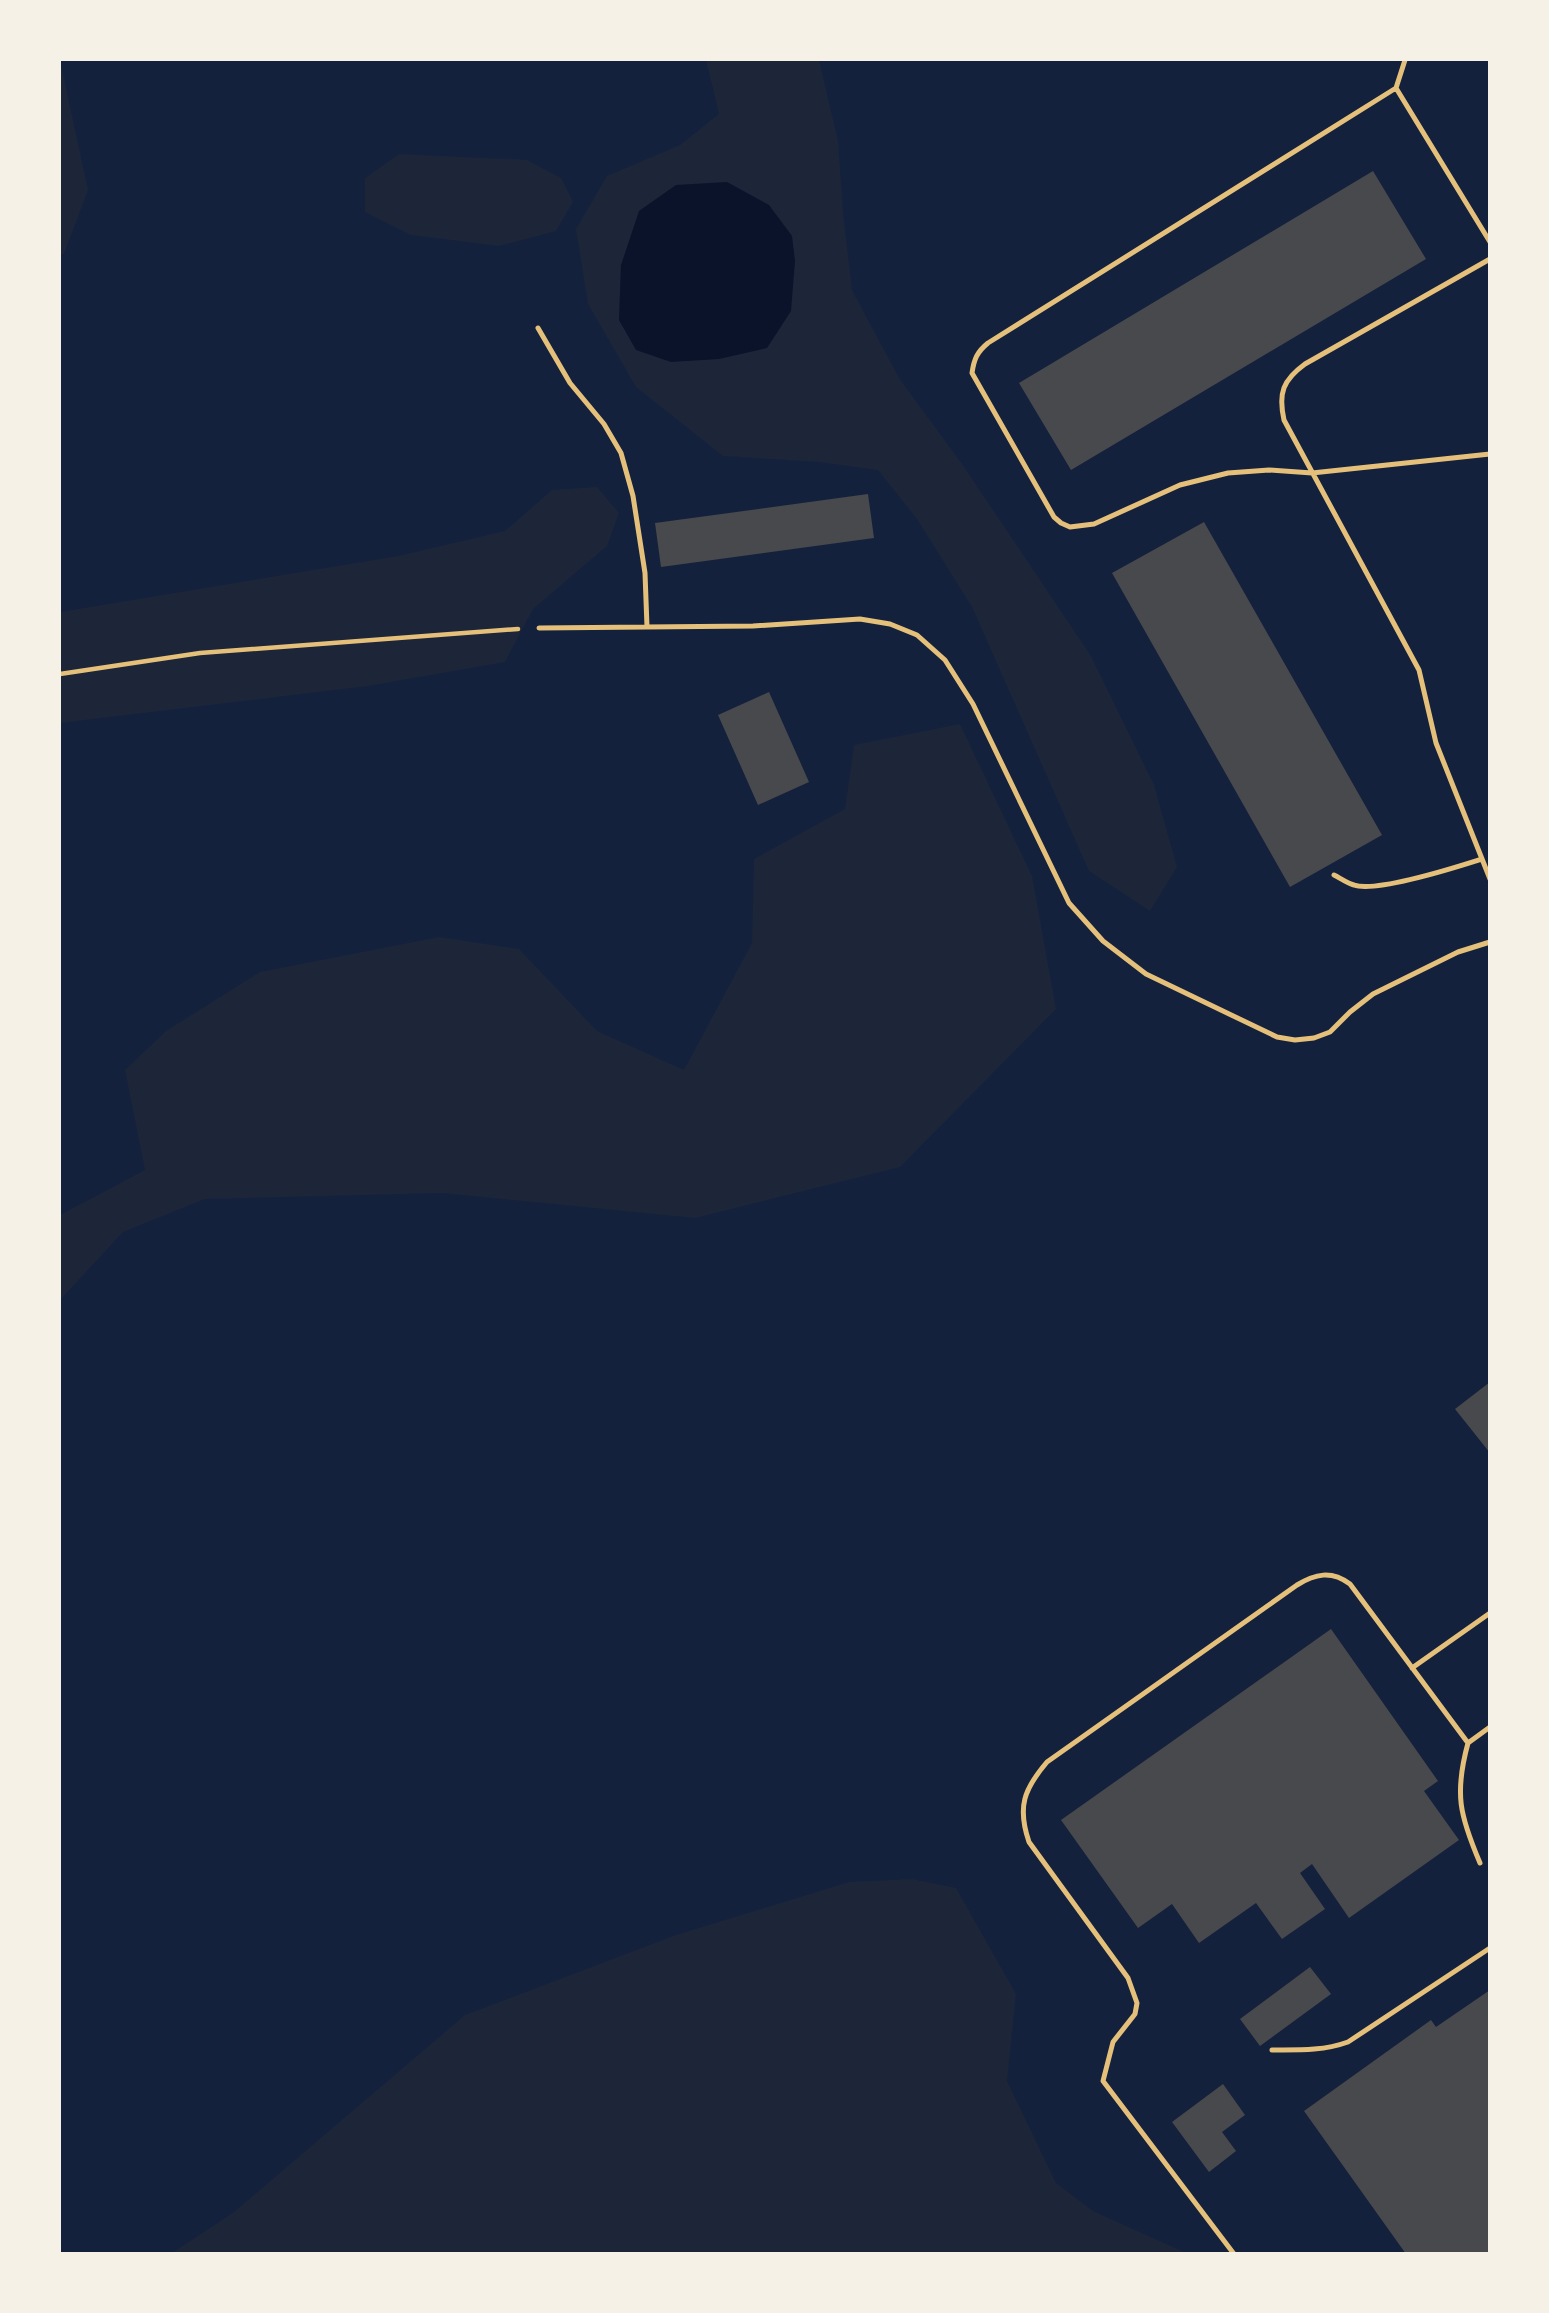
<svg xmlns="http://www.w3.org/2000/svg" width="1549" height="2313" viewBox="0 0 1549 2313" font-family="Merriweather,serif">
<rect width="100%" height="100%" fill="#14213d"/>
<path fill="#1d2539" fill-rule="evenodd" d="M60,60L88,190L64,254H60Z
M706,60H819L838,141L843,212L852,290L899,378L962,464L1091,656L1154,785L1177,867L1150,911L1089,871L972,607L917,519L878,470L819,462L723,456L636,387L588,304L576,229L607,176L680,145L719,114ZM621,265L637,350L619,320Z
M399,154L527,160L561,178L573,202L556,231L499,246L411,235L365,212V178Z
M597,487L619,513L607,546L533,609L505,662L368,686L60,723V612L398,556L505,531L552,490Z
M960,724L1032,876L1056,1009L900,1167L695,1218L443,1193L205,1199L123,1232L60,1300V1215L145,1170L125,1070L166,1031L260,972L439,937L519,949L597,1031L684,1070L752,943L754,859L845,809L854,745Z
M912,1879L956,1888L1016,1994L1007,2081L1056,2183L1093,2211L1186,2253H172L234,2212L465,2015L676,1935L849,1882Z"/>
<path fill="#0b132b" d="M727,182L769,205L792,236L795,261L791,311L767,348L719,359L671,362L636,350L619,320L621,265L639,211L676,185Z"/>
<path fill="#48494c" d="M1373,171L1426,259L1071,470L1019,383Z
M868,494L874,538L661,567L655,523Z
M1204,522L1382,835L1290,887L1112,573Z
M769,692L809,782L758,805L718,715Z
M1490,1382V1453L1455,1409Z
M1331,1629L1438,1781L1424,1791L1459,1840L1349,1918L1312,1864L1300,1873L1325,1909L1282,1939L1256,1903L1199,1943L1172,1904L1138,1928L1061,1820Z
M1310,1967L1331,1994L1260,2046L1240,2019Z
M1490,1990V2254H1406L1304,2111L1431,2020L1436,2027Z
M1223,2084L1245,2115L1222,2132L1236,2151L1209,2172L1172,2122Z"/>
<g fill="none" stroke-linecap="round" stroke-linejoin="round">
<path stroke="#e5c07b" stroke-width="4.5" d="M60,674L200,653L518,629"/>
<path stroke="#e5c07b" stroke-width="5" d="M1405,60L1396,88L1490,242
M1396,88L988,343C977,352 974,359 972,373L1054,517L1061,523L1070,527L1094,524L1180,485L1228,473L1269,470L1312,473L1490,454
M1490,259L1305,364C1283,380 1278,393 1284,420L1419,670L1436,743L1490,879
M538,328L570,383L604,424L621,453L633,496L645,573L647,627
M539,628L753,626L860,619L890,624L917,635L945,660L973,704L1069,903L1103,941L1146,974L1277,1037L1295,1040L1314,1038L1330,1032L1350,1012L1373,994L1458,952L1490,942
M1334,875C1340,878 1347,883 1354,885C1376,893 1457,867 1482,859
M1412,1668L1490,1613
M1468,1743L1490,1727
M1272,2050C1299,2050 1323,2051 1348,2042L1490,1948
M1234,2254L1103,2081L1113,2042L1135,2014L1137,2003L1128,1978L1029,1842C1017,1807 1024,1789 1047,1762L1297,1585C1315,1574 1331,1570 1350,1584L1468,1743C1454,1794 1460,1816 1480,1863"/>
</g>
<rect width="1549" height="2313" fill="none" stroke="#f6f1e7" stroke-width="122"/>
</svg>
